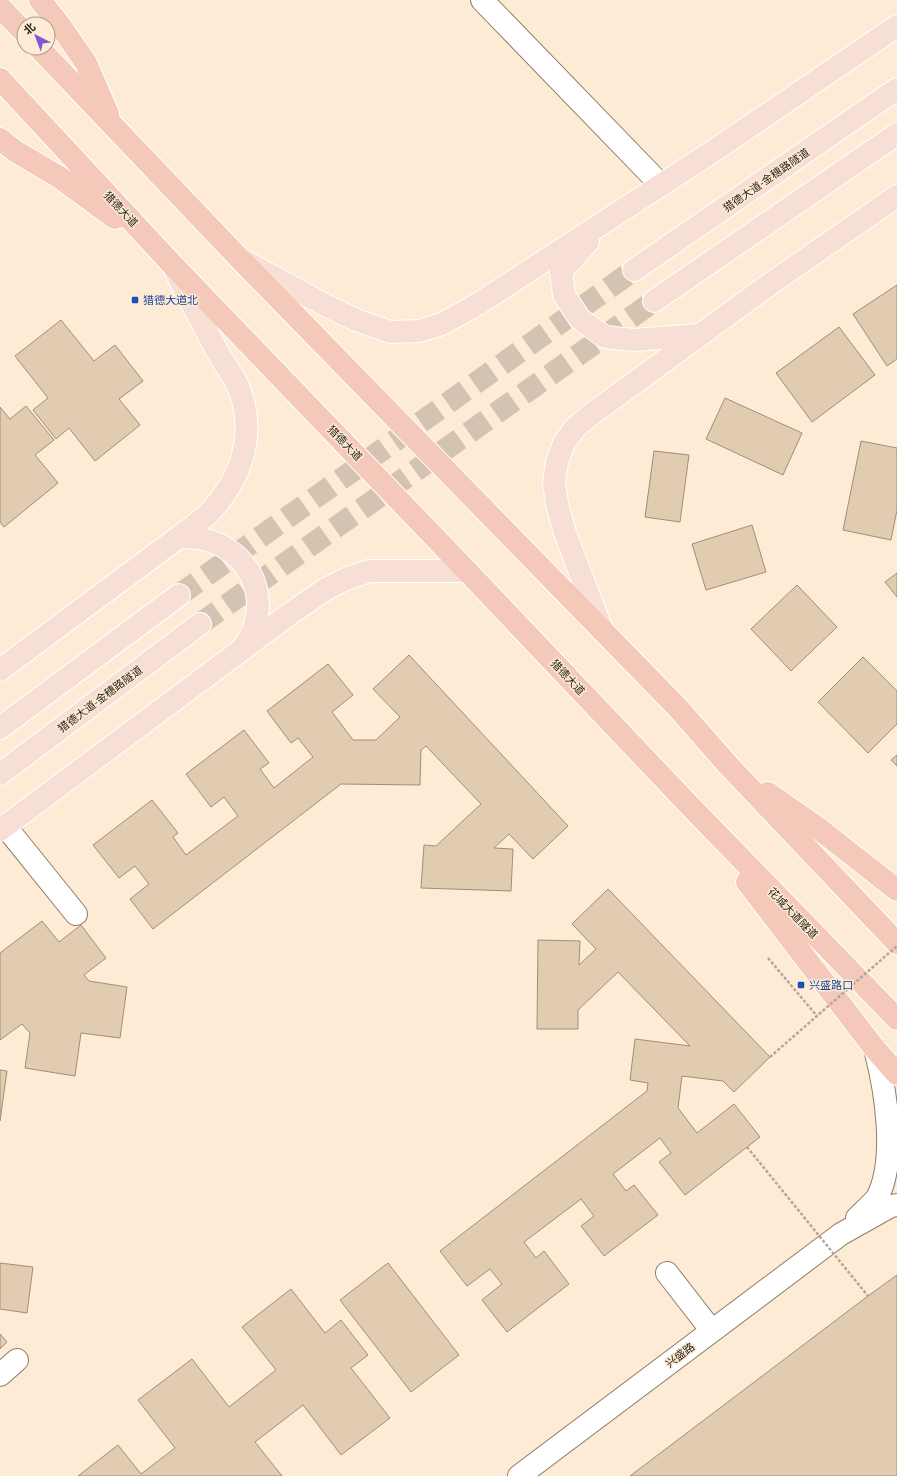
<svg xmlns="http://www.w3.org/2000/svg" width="897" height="1476" viewBox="0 0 897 1476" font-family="'PT Sans Narrow','Noto Sans SC',sans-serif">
<rect width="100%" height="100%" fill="#fdebd6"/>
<path fill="#e1cbb1" stroke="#a28e75" d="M897,285V359L887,366L853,314Z
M61,320L94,361L115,345L143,381L119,399L140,425L95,461L69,428L56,439L33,410L48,398L15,356Z
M839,327L875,375L812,422L776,373Z
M725,398L802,433L783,475L706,439Z
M26,406L54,440L35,455L58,483L4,527L0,522V407L10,419Z
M861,441L897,448V510L891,540L843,530Z
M654,451L689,455L680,522L645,517Z
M752,525L766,572L706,590L692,544Z
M897,573V597L885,582Z
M797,585L837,627L791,671L751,629Z
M409,655L568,826L533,859L509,834L494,848L513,849L511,891L421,888L424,845L436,846L481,804L426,746L421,750L420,785L341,784L153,929L130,899L149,884L135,866L119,878L93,845L152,800L178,833L173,837L186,855L238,816L224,797L211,807L186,774L244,730L269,763L260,769L274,788L313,757L298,738L291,743L267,711L328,664L353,695L332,712L353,740H376L400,717L373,689Z
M863,657L897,691V724L868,753L818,702Z
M897,755V766L891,760Z
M608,889L770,1057L734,1092L723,1081L682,1076L678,1108L697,1133L734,1104L760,1137L685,1195L659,1162L671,1153L660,1138L613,1174L626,1191L634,1185L658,1215L604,1256L581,1226L594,1216L581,1199L524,1242L536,1258L544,1251L569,1284L507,1332L482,1300L502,1284L490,1269L467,1286L440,1251L647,1091L648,1083L630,1080L635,1039L690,1046L618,972L578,1010V1029H537L538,940L580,941L579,965L596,949L572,924Z
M42,921L59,942L81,925L106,958L84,975L89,981L127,987L120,1038L81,1033L75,1076L25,1068L30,1033L22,1024L0,1040V953Z
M0,1070L7,1071L0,1121Z
M0,1263L33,1267L27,1313L0,1309Z
M388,1263L459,1355L411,1392L340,1300Z
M897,1275V1476H630L868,1296Z
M291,1289L325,1333L341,1320L368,1355L351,1368L390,1418L341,1455L303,1405L255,1442L282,1476H78L118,1445L141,1474L175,1448L138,1400L192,1359L229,1407L276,1370L242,1327Z
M0,1334L7,1342L0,1349Z"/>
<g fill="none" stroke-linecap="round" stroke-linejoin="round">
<path stroke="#d3c3b0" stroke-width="22" stroke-dasharray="22 11" stroke-linecap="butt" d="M179,595L634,270
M200,624L654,301"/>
<g stroke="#917d65" stroke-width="24">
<path id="minor" d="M482,0L661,185
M5,826L76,914
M857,1218C864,1211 871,1205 877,1198C897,1160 886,1091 875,1049
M667,1273L712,1331
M0,1375L17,1360
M519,1476L841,1234L891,1206L897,1205"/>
</g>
<g stroke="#fff" stroke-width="24">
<path id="major" d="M588,242L561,272L564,295L580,319L605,337L633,340L698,335
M246,262L327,306L356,320L390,332L419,331L442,324L478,304L715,150L897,26
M634,270L897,89
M654,301L897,134
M179,537C185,538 192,537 198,538C242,546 268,584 254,628C252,635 247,641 244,647
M602,630L565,533L557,504L554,482L557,462L564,443L575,428L589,416L770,284L897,196
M0,670L179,537C189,530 199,522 208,514C241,480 256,437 240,391C235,377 223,363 216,349C202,323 188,297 175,270
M0,728L179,595
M0,774L200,624
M0,830L291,613L326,589L348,578L369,571H467"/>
</g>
<g stroke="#fff" stroke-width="24">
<path id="highway" d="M40,0L59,24L86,63L108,114
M0,7L24,32
M39,48L240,259L678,708L728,765L897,943
M0,79L169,261L467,571L690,806L897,1019
M0,139L15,151L59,177L115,218
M768,793L818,828L897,890
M747,882L875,1049L897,1074"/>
</g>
<path stroke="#b5a695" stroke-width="2.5" stroke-dasharray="3 2" stroke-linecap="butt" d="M768,958L817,1016"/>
<use href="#minor" stroke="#fff" stroke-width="22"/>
<use href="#major" stroke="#f8dfd6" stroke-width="22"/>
<use href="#highway" stroke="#f4c9ba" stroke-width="22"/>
<path stroke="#b5a695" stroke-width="2.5" stroke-dasharray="3 2" stroke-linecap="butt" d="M770,1057L897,946
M747,1147L868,1296"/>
</g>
<g fill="#1a4fb4" stroke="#fdebd6" stroke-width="1.5">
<rect x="131" y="296" width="8" height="8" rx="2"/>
<rect x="797" y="981" width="8" height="8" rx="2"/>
</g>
<g text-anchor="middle" stroke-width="3" stroke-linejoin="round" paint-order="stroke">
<g font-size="11" fill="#2c241a" stroke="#fdebd6">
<text transform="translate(766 180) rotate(-35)" y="4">猎德大道-金穗路隧道</text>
<text transform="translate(121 209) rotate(47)" y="4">猎德大道</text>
<text transform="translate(345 443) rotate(46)" y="4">猎德大道</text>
<text transform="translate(568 677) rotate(47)" y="4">猎德大道</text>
<text transform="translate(100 699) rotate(-37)" y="4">猎德大道-金穗路隧道</text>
<text transform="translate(793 913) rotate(46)" y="4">花城大道隧道</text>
<text transform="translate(680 1355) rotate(-37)" y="4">兴盛路</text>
</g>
<g font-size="11" fill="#164399" stroke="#fdebd6" text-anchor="start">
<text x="143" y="304">猎德大道北</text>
<text x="809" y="989">兴盛路口</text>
</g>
</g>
<g transform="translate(36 36) rotate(318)"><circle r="19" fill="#fdebd6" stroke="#a99b8b"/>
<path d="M0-3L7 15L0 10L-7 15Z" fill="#8158d2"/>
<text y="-6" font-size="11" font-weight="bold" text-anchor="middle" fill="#2c241a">北</text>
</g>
</svg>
